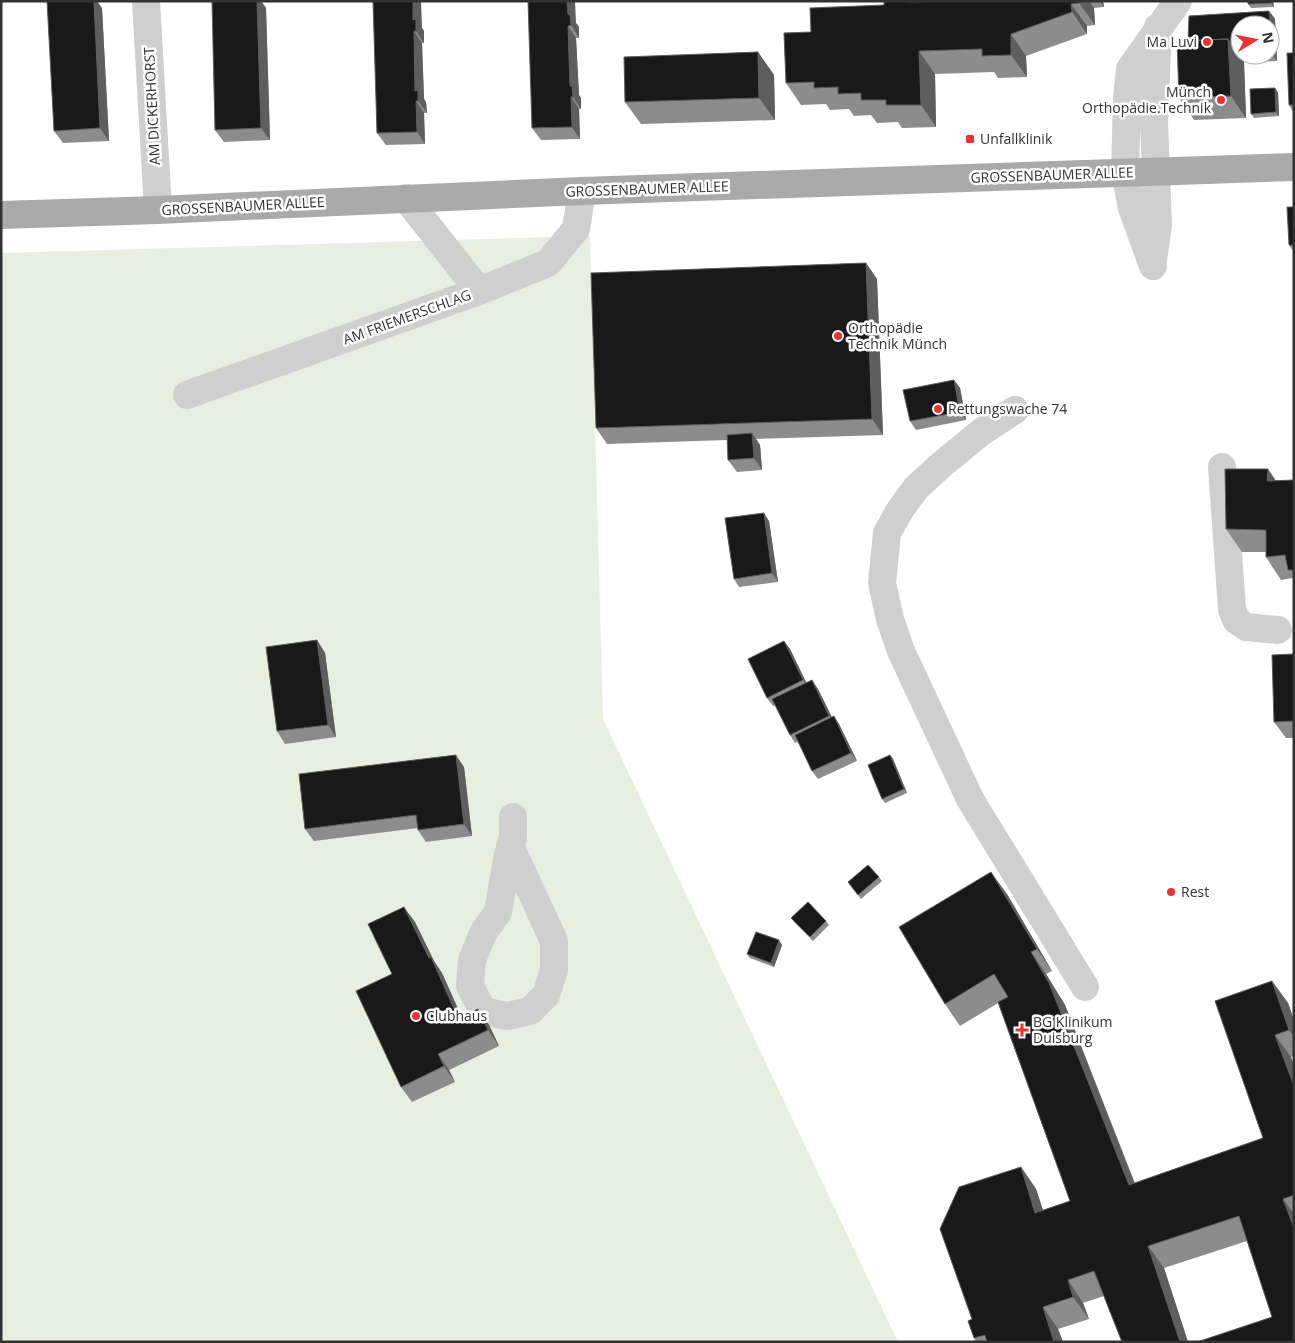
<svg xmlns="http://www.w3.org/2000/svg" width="1295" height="1343" viewBox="0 0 1295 1343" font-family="'Open Sans',sans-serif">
<rect width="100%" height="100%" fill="#fff"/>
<path fill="#e7efe0" d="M590,236L603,719L898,1342H1V253Z"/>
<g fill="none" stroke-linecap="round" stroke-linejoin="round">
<path stroke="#cfcfcf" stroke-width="28" d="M146,1L158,210
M406,198L479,291
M1153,260L1158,225L1154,121L1158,27
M1153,266L1132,208L1125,172L1127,99L1130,69L1178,1
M187,395L479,291L548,263L576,229L582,191
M1015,410L980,433L940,466L916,488L900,510L887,533L882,583L890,619L901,651L970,799L1085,987
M1222,467L1232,609L1236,620L1246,627L1278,630
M510,846L554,941V970L546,995L530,1011L507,1016L483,1011L470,986L472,960L483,933L498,912L507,859L513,837V817"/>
<path stroke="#aaa" stroke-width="28" d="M1,215L158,210L582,191L1294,167"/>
</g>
<path fill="#8c8c8c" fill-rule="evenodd" d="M212,1H261L266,8L270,140L224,142L215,130Z
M373,1L422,28L424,31V43H422L424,99L426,102L427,113H424L425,144L386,145L377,133Z
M528,1L576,23L579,27V38H576L579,95L581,98V109H579L580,139L541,140L532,128Z
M935,1H1103L1104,7L1094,8L1095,25L1087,26V34L1026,56L1027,77L998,78L994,72L935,74L936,127L902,128L898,122L877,123L871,115L854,116L849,109L830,110L826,104L801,105L786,83L811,32L884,5L912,2Z
M1248,1H1273L1274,7L1251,8L1248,4Z
M102,8L109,141L63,143L54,131Z
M1269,11L1275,19L1277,61L1244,62L1246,118L1194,120L1179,98L1177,41H1188L1189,16ZM1240,25H1270V55H1240Z
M758,52L774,75L775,120L641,124L625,102Z
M1294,53V113L1289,105Z
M1278,92L1279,116L1254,118L1251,114Z
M1294,207V252L1289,245Z
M866,263L877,279L883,435L756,439L760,445L762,470L737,472L728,460L727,440L607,444L596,428Z
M954,380L960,388L966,420L916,430L910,421Z
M1268,469L1276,481L1294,480V579L1293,578L1281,580L1266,557V552H1242L1226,529Z
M769,521L778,582L739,587L734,579Z
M317,640L325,653L336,737L285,744L277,731Z
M784,641L790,649L806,683L818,689L832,717L839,724L857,761L818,779L812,771L798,742L795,743L790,735L775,705L773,706L767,698Z
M1294,654V738H1286L1274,722Z
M890,755L893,759L907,793L885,803L882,799Z
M464,767L472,836L426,842L418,830V828L314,841L305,829Z
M879,877L882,881L861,899L848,882Z
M1007,894L1052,971L1046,974L1065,1005L1135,1183L1263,1138L1272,981L1288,1003L1294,1020V1056L1291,1057L1294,1066V1342L1272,1317L1247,1241L1164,1268L1188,1342H1122L1104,1296L1083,1303L1089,1319L1058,1329L1063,1342H976L974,1338L972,1319L1021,1167L1036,1189L1043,1210L1070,1201L998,1003L960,1026L945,1004Z
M791,918L826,921L829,925L813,941L794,922Z
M415,922L434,961L442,973L462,1017L478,1009L489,1025L499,1046L449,1070L455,1082L412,1102L401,1087Z
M782,945L774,967L750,958L747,954Z"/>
<path fill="#5e5e5e" d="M94,1H97L102,8L109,141L100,128Z
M257,1H261L266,8L270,140L261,128Z
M413,1H421L422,28L424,31V43L416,31L413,20Z
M567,1H575L576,23L579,27V38L571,25L568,14Z
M1079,1H1089L1094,8L1095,25L1079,3Z
M1100,1H1103L1104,7Z
M1271,1H1273L1274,7L1271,3Z
M1071,4L1087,26V34L1072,12Z
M1269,11L1275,19L1277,61L1271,52Z
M568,26L576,38L579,95L581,98V109L573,97L570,86Z
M414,31L422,43L424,99L426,102L427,113L418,101L415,91Z
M1011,34L1026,56L1027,77L1011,55Z
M1228,39L1244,61L1246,118L1231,96Z
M919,51L935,74L936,127L921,105Z
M758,52L774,75L775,120L759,98Z
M1275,88L1278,92L1279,116L1276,112Z
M571,97L579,109L580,139L572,127Z
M416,101L424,113L425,144L417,132Z
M866,263L877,279L883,435L872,419Z
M954,380L960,388L966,420L960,412Z
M752,433L760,445L762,470L754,458Z
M1268,469L1283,492L1267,481Z
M764,513L769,521L778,582L772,573Z
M317,640L325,653L336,737L328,725Z
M784,641L790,649L809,688L803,680Z
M812,680L818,689L835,724L829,716Z
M834,716L839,724L857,761L851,753Z
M456,755L464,767L472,836L464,824Z
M890,755L893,759L907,793L904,789Z
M991,872L1007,894L1052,971L1037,949Z
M404,907L415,922L434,961L442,973L469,1034L458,1018Z
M779,940L782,945L774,967L771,963Z
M1031,952L1046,974L1065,1005L1144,1208L1129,1185Z
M1272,981L1288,1003L1294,1020V1036L1289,1030Z
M478,1009L489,1025L499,1046L488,1030Z
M1275,1035L1291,1057L1294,1066V1086Z
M438,1054L449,1070L455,1082L444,1066Z
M1021,1167L1036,1189L1051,1235L1035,1213Z
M1283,1199L1294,1214V1228Z
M1148,1246L1164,1268L1188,1342H1180Z
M1068,1280L1083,1303L1089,1319L1073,1297Z
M1043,1307L1058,1329L1063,1342H1054Z"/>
<path fill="#191919" stroke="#5e5e5e" d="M47,1H94L100,128L54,131Z
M212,1H257L261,128L215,130Z
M373,1H413V20L416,19V31H414L415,91L418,90V101H416L417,132L377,133Z
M528,1H567L568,14L570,15L571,25L568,26L570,86H572L573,97H571L572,127L532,128Z
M884,1H910V2L935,1H1079V3L1071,4L1072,12L1011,34V55L982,56V49L919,51L921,105H886V100H861V93L838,94V87L814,88V82L786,83L784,33L811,32L810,8L884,5Z
M1248,1H1271V3L1248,4Z
M1269,11L1270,25H1240V53H1238L1228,39L1188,41L1189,16Z
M1228,39L1231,96L1179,98L1177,41Z
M758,52L759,98L625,102L624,57Z
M1287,53H1294V105H1289Z
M1275,88L1276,112L1251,114L1250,89Z
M1287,207H1294V245H1289Z
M866,263L872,419L596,428L591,273Z
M954,380L960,412L910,421L903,390Z
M752,433L754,458L728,460L727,435Z
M1225,469H1268L1267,481L1294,480V570H1288L1285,555L1266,557V530L1226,529Z
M764,513L772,573L734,579L725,518Z
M317,640L328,725L277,731L266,647Z
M784,641L803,680L767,698L748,659Z
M1294,654V721L1274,722L1272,655Z
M812,680L829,716L790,735L772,699Z
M834,716L851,753L812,771L795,735Z
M456,755L464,824L418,830L416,815L305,829L299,774Z
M890,755L904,789L882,799L868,765Z
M868,865L879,877L858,895L848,882Z
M991,872L1037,949L1031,952L1049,983L1129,1185L1263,1138L1215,1001L1272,981L1289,1030L1275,1035L1294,1086V1195L1283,1199L1294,1228V1342H1197L1272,1317L1239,1216L1148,1246L1180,1342H1122L1094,1271L1068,1280L1073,1297L1043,1307L1054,1342H987L985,1335L974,1338L968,1321L972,1319L940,1229L959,1187L1021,1167L1035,1213L1070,1201L998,1002L1008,997L994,974L945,1004L899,927Z
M808,902L826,921L810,937L791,918Z
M404,907L429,958L431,957L458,1018L478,1009L488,1030L438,1054L444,1066L401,1087L356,991L392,974L368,924Z
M756,932L779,940L771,963L747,954Z"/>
<g fill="#ed3130" stroke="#fff" stroke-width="2">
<circle cx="1207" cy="42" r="5"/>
<circle cx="1221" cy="100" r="5"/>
<rect x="965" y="134" width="10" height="10" rx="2.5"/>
<circle cx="838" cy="336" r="5"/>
<circle cx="938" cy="409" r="5"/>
<circle cx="1171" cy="892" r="5"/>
<circle cx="416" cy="1016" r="5"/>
<path d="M1019.5 1022.5h5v5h5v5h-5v5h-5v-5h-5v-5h5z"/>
</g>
<g text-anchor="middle" stroke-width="5" stroke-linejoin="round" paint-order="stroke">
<g font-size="14" fill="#323232" stroke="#fff" text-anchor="start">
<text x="1197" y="47" text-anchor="end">Ma Luvi</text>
<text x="1211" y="97" text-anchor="end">Münch<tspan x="1211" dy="16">Orthopädie.Technik</tspan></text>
<text x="980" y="144">Unfallklinik</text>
<text x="848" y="333">Orthopädie<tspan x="848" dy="16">Technik Münch</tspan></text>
<text x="948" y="414">Rettungswache 74</text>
<text x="1181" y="897">Rest</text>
<text x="426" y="1021">Clubhaus</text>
<text x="1033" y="1027">BG Klinikum<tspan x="1033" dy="16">Duisburg</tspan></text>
</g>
<g font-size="14" fill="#323232" stroke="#fff">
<text transform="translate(152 106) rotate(-93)" y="5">AM DICKERHORST</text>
<text transform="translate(1052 175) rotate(-2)" y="5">GROSSENBAUMER ALLEE</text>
<text transform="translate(647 189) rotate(-2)" y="5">GROSSENBAUMER ALLEE</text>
<text transform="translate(243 206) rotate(-3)" y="5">GROSSENBAUMER ALLEE</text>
<text transform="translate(407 317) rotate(-20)" y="5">AM FRIEMERSCHLAG</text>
</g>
</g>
<rect width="1295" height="1343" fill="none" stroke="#323232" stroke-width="5"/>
<g transform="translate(1255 40) rotate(80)"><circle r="24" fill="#ffffff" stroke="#adadad"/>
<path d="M0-4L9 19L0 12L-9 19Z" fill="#ed3130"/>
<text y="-8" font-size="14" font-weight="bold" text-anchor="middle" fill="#323232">N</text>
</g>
</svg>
